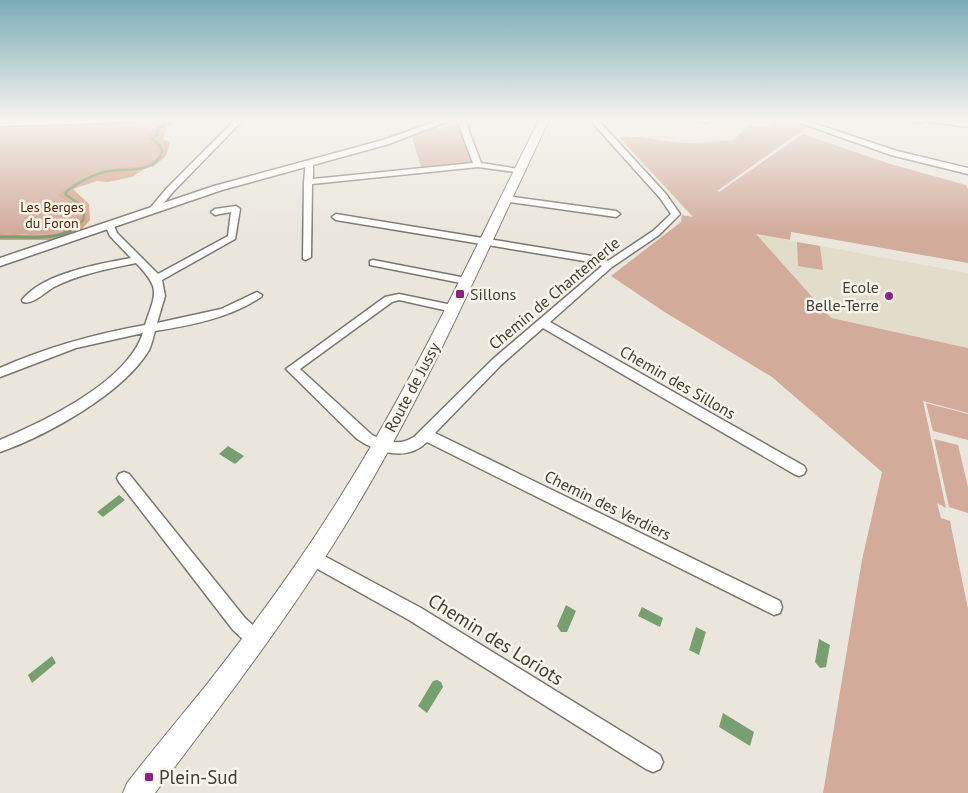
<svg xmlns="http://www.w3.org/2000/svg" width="968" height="793" viewBox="0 0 968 793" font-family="'PT Sans',sans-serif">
<rect width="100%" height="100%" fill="#eae6dc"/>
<path fill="#e2ddcb" d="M755,234L968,273V348L831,319Z"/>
<path fill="#d2ab9b" d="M152,120H164L151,128L146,142L157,149V156C142,169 119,166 101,171C85,176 71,186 57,196L75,206C87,244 20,234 0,233V127L148,124Z
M772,120H786L807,127L717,191L719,192L803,134L887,163L966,185L968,189V263L791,232L790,240L756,234L831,318L968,348V413L923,401L946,508L937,503L941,518L950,521L968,609V793H823L862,560L882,472L772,377L663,311L611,276L681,222L682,215L693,217L619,137C638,135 655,140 674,142C694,145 714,141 734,140L748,125L760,127L770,125Z
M459,124L476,164L422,170L412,137L437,127L438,129Z
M797,242L820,246L823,270L798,266Z
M926,403L968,414V440L933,431Z
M934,439L958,445L968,487V513L949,507Z"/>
<path fill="#da9f86" d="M164,120H181L167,126L163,139L170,142L166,156L153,167H147L132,177L108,182L97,181L73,189L89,204L90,220L81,230L82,231L50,240H0V233C20,234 87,244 75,206L57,196C70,183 91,173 109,169C124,166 144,168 157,156V149L146,142C149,130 154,126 164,120Z"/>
<path fill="#789f70" d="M228,446L244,456L235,464L219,454Z
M119,495L125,500L103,517L97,512Z
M566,605L576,611L567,632H561L557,626Z
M642,607L663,618L660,627L638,616Z
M696,627L706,632L699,655L689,650Z
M819,639L830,645L826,667L820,668L815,662Z
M52,656L56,663L32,683L28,675Z
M437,680L441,682L443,687L427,713L418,706L433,681Z
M723,713L754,732L750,746L719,727Z"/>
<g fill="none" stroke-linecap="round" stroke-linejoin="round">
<path stroke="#789f70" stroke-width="2.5" d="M76,228L83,220L85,208L65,194L66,192C77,183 90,176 104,172C121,167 156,176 162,151L160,145L152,139L157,135L158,128L176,120"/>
<path stroke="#789f70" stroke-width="3" d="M0,237C24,236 56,242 77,227"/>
<g stroke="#7a776e" stroke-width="3">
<path id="minor" d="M73,120H140L136,122L0,126V122Z
M235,120H243L173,192L157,211H151V207L167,188Z
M457,120H465L481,163L519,169H522V173L478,167L312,184L311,257L306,260L303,259L304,182L306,161L313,163V179L473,163Z
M590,120H598L666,194L680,214L659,235L612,267L550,322L804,466L806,470L804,474L799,476L794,474L543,328L501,365L435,433L780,601L782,607L780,613L774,615L427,442C407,462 377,453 356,438L286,369L385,297L399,294L457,306L458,308L457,310L453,312L399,300L392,302L300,369L372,435C386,442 400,446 414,437L493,359L602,266L596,263L336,220L332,217L336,214L598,257L608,261L653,231L671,214L660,198Z
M696,120H709L710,121L706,123Z
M906,120H923L924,121L920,123Z
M927,120L968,123V127L931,122Z
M506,196L616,211L620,214L616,217L503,201L502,199Z
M236,206L240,209L235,239L162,280L165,296L157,323L221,309L257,292L262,295L261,297C229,318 192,325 155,331C153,337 152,344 149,350C124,393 46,436 0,452V440C45,421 127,382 143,333L76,348L0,377V368C47,347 95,334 145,325C156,292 161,289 136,263C108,269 79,274 54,287C45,292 33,305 23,302L22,300C43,273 99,264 131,258L110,236L105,225L107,223H113L117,233L158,274L228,236L231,212L215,215L211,212L215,209Z
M373,260L466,278L471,281L466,284L370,265V261Z
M124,472L129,474L245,618L261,633L264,639L261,645L255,648L249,645L233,630L119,482L117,478L119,474Z
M313,550L421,608L660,755L663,762L660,769L653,772L646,769L409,620L307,563L305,558L307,553Z"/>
</g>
<g stroke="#7a776e" stroke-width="3">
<path id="tertiary" d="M440,120H451L389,144L222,190L0,266V258L214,186L383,140Z
M792,120H804L897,151L968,168V174L891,155Z"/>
</g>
<g stroke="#7a776e" stroke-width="2">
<path id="secondary" d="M539,120H549C486,252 428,389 352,514C293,612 224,702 155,793H123L127,783C152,751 178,720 204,688C252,627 298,565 339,499C415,379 475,248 539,120Z"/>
</g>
<use href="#minor" fill="#fff" fill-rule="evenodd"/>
<use href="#tertiary" fill="#fff" fill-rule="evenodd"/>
<use href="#secondary" fill="#fff" fill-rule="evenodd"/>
</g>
<linearGradient id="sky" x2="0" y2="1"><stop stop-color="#7bacb8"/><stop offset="0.52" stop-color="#f6f4ef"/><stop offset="1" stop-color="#f6f4ef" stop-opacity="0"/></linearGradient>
<rect width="968" height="231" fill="url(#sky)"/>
<g fill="#8d2084" stroke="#f7f4e9" stroke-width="2">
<rect x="455" y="289" width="10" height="10" rx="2.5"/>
<circle cx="889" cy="296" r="5"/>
<rect x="144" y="772" width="10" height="10" rx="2.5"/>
</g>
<g text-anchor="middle" stroke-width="5" stroke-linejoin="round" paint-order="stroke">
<g font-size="14" fill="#592308" stroke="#f7f4e9">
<text x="52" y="212">Les Berges<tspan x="52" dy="16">du Foron</tspan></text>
</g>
<g font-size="16" fill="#3e3d38" stroke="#f7f4e9" text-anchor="end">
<text x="879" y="293">Ecole<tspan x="879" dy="18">Belle-Terre</tspan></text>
<text x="470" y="300" text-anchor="start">Sillons</text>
</g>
<g font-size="16" fill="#3e3d38" stroke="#f7f4e9">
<text transform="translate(554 293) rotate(-40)" y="6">Chemin de Chantemerle</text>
<text transform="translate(678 382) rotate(30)" y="6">Chemin des Sillons</text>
<text transform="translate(412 387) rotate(-62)" y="6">Route de Jussy</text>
<text transform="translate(608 505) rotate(26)" y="6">Chemin des Verdiers</text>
</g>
<g font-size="19" fill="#3e3d38" stroke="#f7f4e9">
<text transform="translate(496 639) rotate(32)" y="7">Chemin des Loriots</text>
</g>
<g font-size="19" fill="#3e3d38" stroke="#f7f4e9" text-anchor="start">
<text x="159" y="784">Plein-Sud</text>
</g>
</g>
</svg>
